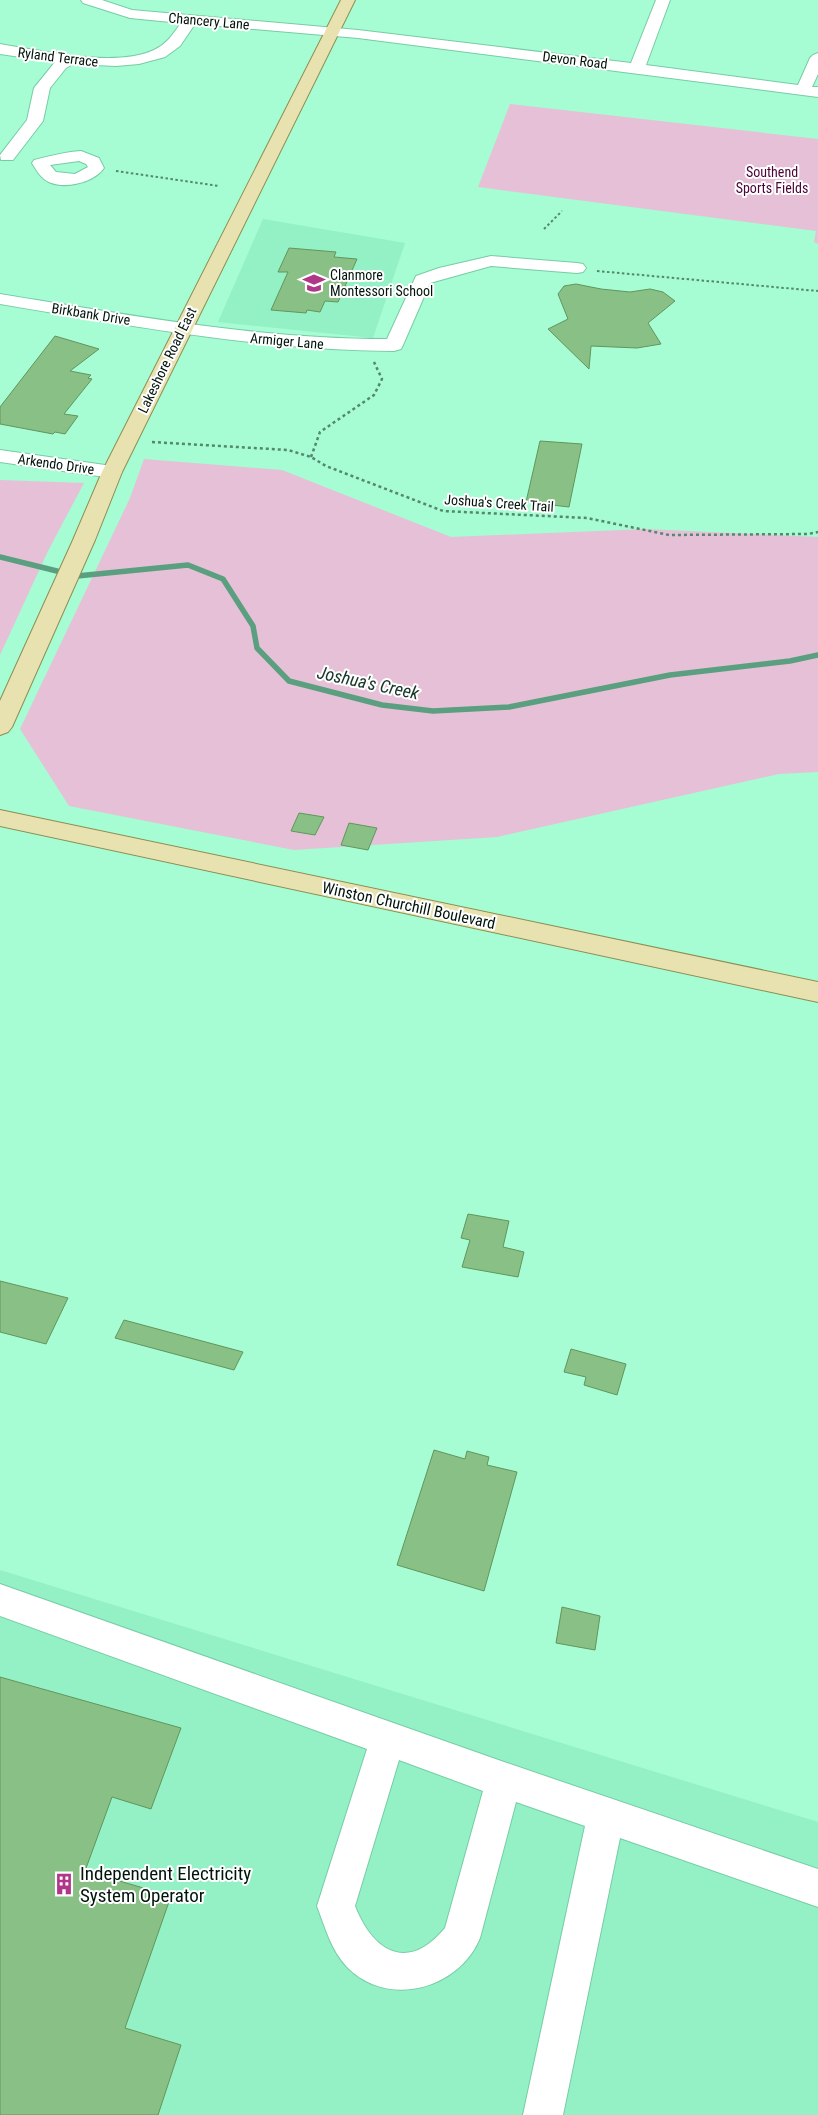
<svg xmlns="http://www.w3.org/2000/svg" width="818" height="2115" viewBox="0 0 818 2115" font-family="'Roboto Condensed',sans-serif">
<rect width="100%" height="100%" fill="#a6fcd3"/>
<path fill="#93f1c5" d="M263,219L405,243L373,338L218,322Z
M0,1570L818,1822V2115H0Z"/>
<path fill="#e6c0d6" d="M510,104L818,139V244L814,242L816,231L478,187Z
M144,459L282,470L451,537L646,529L818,537V772L779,774L497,837L294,850L69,806L20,729L130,498Z
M0,480L84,483L48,551L0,655Z"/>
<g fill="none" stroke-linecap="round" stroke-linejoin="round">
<path stroke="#5a9f7f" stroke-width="5.5" d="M0,557L77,576L188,565L223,579L253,626L257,648L289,681L382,705L433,711L509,707L670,675L790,661L818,655"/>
</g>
<path fill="#89c085" stroke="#61965d" d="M289,248L336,252L334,257L357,259L338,302L325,301L320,312L307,310L306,313L271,310L288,272H278Z
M576,284L601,289L630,292L650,289L663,292L675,301L648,323L661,344L637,348L591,346L589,369L548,329L568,319L558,294L564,286Z
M55,336L99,349L70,371L91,375L88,378L92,379L64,414L78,416L65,434L55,432L53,434L0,424V407Z
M540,441L582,444L569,507L526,502Z
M299,813L324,817L315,835L291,831Z
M349,823L377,828L368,850L341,845Z
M468,1214L509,1221L503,1247L524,1252L518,1277L462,1267L470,1240L461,1238Z
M0,1281L68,1298L46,1344L0,1332Z
M124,1320L243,1352L234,1370L115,1338Z
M571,1349L626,1364L617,1395L584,1385L586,1377L564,1372Z
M434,1450L465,1459L467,1451L489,1457L487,1465L517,1472L484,1591L397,1565Z
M562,1607L600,1616L595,1650L556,1643Z
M0,1677L181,1728L151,1809L112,1797L85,1871L171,1896L125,2028L181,2045L158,2115H0Z"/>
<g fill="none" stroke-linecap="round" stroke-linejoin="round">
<g stroke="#77cca5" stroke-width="2">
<path id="minor" d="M81,0H102L132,10L358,30L631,63L656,0H670L646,65L798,85L810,58L813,55L818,53V74L812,87H818V97L358,38L195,24L180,46L165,57L139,64L116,66L73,64L66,68L50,88L43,121L13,160H1L0,155L27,120L34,88L55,62L0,54V44C41,51 116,68 154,50C167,44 173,34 181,23L130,18L83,3Z
M81,151L99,158L104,168C93,184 59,191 44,179C39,175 35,168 32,163L34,160C50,156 65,152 81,151ZM79,161L86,164L88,167L75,174L56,172L50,165Z
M491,256L577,263L583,264L586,268L583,272L577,273L491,266L430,283L403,345L401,349L394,351C261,350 131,326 0,304V294C129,315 256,339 387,339L416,276L439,268Z
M0,450L112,466L119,468L122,472L119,476L112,478L0,462Z
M0,1584L504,1762L818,1869V1907L620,1838L563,2115H523L585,1826L516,1802L480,1938C459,1989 388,2009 347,1967C331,1950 325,1927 317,1906L367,1749L0,1616ZM399,1760L483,1791L445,1928C408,1973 373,1952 355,1906Z"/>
</g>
<g stroke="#8d8e53" stroke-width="2">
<path id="major" d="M341,0H355L122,472L95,540L12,727L8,732L0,735V701L73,540L102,472Z
M0,810L818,982V1002L0,826Z"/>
</g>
<path stroke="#53886e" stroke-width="2" stroke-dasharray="2.5 2.5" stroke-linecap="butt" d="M116,171L219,186
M544,229L562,211
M597,271L818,291"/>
<path stroke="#53886e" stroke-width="2.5" stroke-dasharray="3 3" stroke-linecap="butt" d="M152,442L288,450L311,457L326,466L443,511L587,518L669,535L808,534L818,532
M311,457L320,432L374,395L382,379L374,362"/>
<use href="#minor" fill="#fff" fill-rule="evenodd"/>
<use href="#major" fill="#e8e2b0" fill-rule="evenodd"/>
</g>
<defs>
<g id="school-bare" transform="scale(1.725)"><path d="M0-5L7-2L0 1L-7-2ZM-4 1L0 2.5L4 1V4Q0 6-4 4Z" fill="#b0368a" stroke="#fff" stroke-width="2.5" paint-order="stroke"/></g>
<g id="building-bare" transform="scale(1.725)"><path d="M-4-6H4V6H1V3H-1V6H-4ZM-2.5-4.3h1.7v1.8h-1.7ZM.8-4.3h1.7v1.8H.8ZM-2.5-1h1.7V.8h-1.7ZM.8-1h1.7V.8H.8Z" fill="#b0368a" stroke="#fff" stroke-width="2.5" paint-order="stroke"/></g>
</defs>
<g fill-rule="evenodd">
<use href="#school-bare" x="314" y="283"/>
<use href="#building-bare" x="64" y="1884"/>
</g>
<g text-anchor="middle" stroke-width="4" stroke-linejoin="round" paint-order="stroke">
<g font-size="14" fill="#00140a" stroke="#fff">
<text transform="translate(209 21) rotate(5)" y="5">Chancery Lane</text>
<text transform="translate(58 57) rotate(7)" y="5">Ryland Terrace</text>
<text transform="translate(575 60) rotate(7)" y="5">Devon Road</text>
<text transform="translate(91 314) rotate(9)" y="5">Birkbank Drive</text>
<text transform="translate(287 341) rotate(5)" y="5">Armiger Lane</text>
<text transform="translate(167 360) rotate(-64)" y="5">Lakeshore Road East</text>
<text transform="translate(56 464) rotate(8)" y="5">Arkendo Drive</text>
<text transform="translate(499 503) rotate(4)" y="5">Joshua's Creek Trail</text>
</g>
<g font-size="14" fill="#4c0338" stroke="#fff">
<text x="772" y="177">Southend<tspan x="772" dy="16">Sports Fields</tspan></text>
</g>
<g font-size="14" fill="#00140a" stroke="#fff" text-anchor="start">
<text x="330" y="280">Clanmore<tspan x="330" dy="16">Montessori School</tspan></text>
</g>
<g font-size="16" fill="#00140a" stroke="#fff">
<text transform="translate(409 905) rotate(12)" y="6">Winston Churchill Boulevard</text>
</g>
<g font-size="18" font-style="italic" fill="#153627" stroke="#fff">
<text transform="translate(368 683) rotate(12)" y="6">Joshua's Creek</text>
</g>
<g font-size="19" fill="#00140a" stroke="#fff" text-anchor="start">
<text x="80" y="1880">Independent Electricity<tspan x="80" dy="22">System Operator</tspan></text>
</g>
</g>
</svg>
